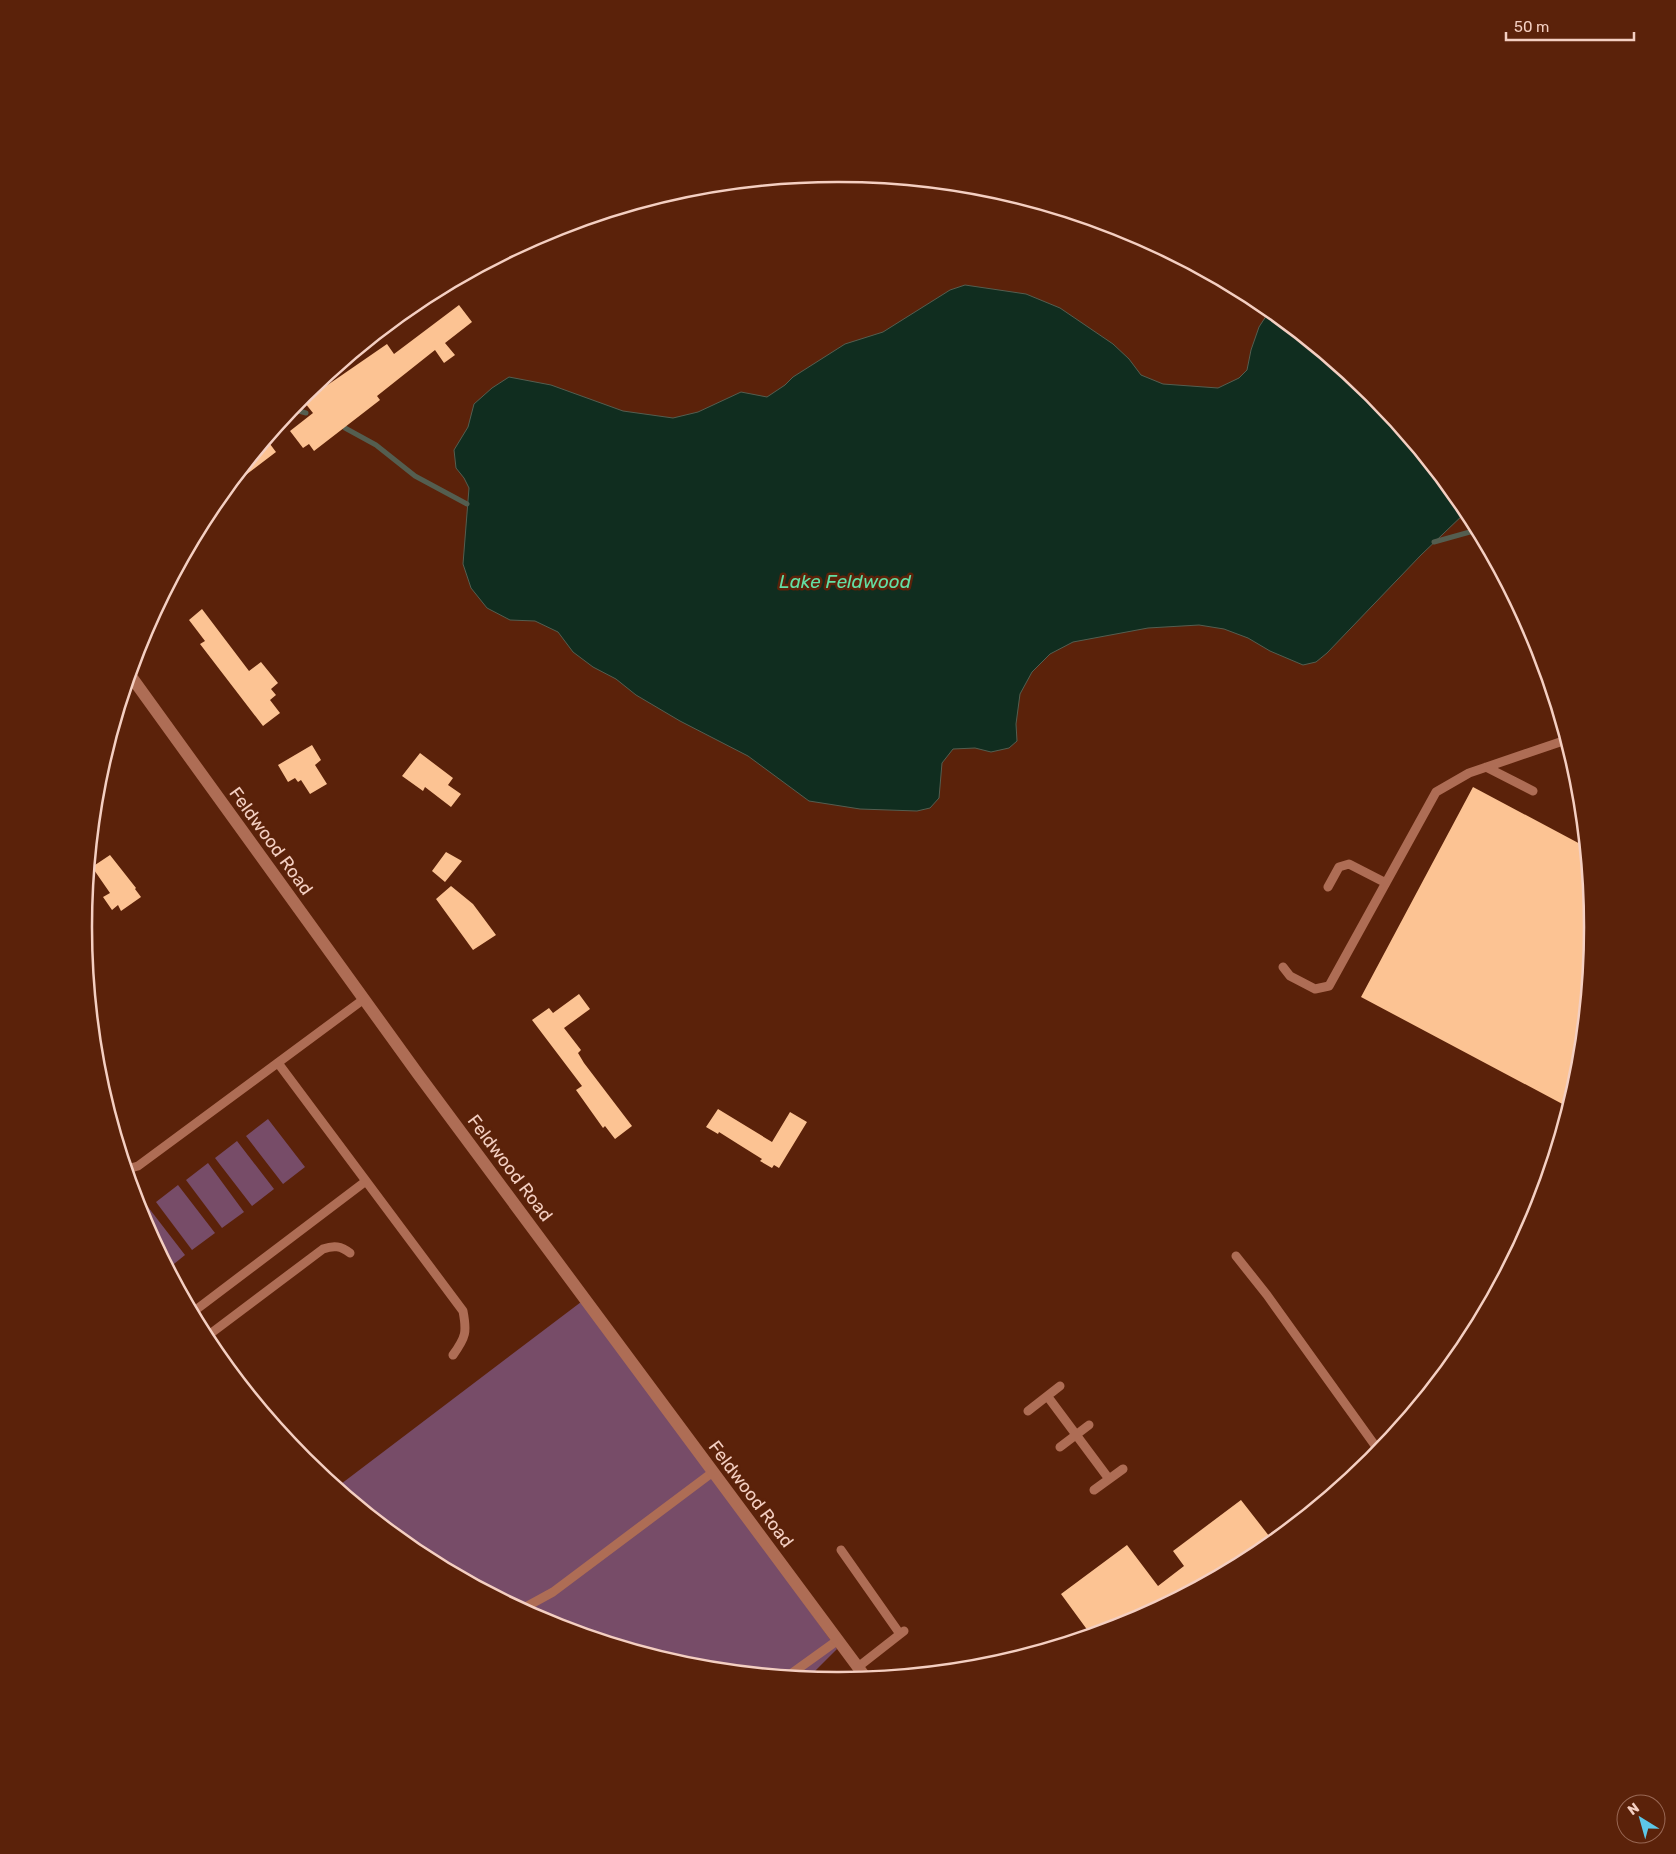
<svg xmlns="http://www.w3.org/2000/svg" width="1676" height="1854" viewBox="0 0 1676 1854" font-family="Rubik,sans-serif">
<rect width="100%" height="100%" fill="#5b220a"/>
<path fill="#774c68" d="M268,1119L305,1167L283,1184L246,1136Z
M237,1141L274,1189L252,1206L215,1158Z
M208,1163L244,1212L222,1228L186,1180Z
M178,1185L215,1233L192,1250L156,1202Z
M148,1207L185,1255L169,1268L141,1215L140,1213Z
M585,1299L837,1649L808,1678L691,1667L549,1624L419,1554L337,1487Z"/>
<path fill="#102d1f" stroke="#545e50" d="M965,285L1026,294L1060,308L1113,344L1129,359L1141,375L1163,384L1218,388L1239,378L1247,370L1251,350L1259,327L1270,310L1372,394L1467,511L1421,555L1327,653L1316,662L1303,665L1270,651L1248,638L1224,629L1199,625L1148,628L1073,642L1050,654L1032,672L1020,694L1016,724L1017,741L1009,748L991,752L975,748L953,749L942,763L939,798L930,808L917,811L860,809L809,801L748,756L680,721L636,695L616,679L593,667L573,652L558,632L535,621L510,620L487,608L471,588L463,564L469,488L464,478L456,468L454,450L468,427L474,404L492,388L509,377L551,385L623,411L673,418L698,412L741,392L767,397L785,385L793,377L845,344L883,332L950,290Z"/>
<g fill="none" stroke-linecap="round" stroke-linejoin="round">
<path stroke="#545e50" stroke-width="5" d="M292,409L306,413
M345,428L376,445L415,476L467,504
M1434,542L1477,530"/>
</g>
<path fill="#fcc393" d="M459,305L472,322L445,343L455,355L444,363L435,350L377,396L380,400L314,451L309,444L303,448L290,431L313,413L305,403L314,397L313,395L387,344L394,354Z
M267,440L276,452L243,477L239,473Z
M202,609L249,671L261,662L278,683L271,689L276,695L270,700L280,713L263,726L200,644L205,641L189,620Z
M312,745L321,760L315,765L327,784L310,794L301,780L298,782L295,778L288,782L278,765Z
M420,753L453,778L448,785L461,794L451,807L425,787L423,791L402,776Z
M1473,787L1584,846L1592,927L1578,1074L1568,1107L1361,997Z
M446,852L462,861L445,882L432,871Z
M110,855L136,888L135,889L141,897L121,911L118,905L112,910L103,897L110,893L92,867Z
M451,886L473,904L496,935L473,950L436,899Z
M579,994L590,1009L564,1028L581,1050L578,1053L584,1063L632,1126L615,1139L605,1126L603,1128L576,1090L582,1086L532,1020L549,1008L553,1013Z
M718,1109L772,1142L790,1112L807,1122L779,1168L774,1165L772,1168L760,1161L762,1159L738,1144L719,1132L718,1134L706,1127Z
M1241,1500L1273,1541L1257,1554L1126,1624L1091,1635L1061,1594L1127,1545L1158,1586L1184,1566L1173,1551Z"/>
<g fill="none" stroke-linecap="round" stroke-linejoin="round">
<path stroke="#ae6d55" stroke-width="9" d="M1486,767L1533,791
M1328,887L1339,867L1349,864L1386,883
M1283,967L1290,976L1315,989L1329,986L1436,792L1469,773L1566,740
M278,1063L463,1311C467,1332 466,1337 453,1355
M127,1169L138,1166L364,999
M1236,1256L1267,1295L1379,1451
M193,1312L366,1181
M206,1337L323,1249C334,1245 341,1246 350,1253
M1048,1397L1109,1479
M1028,1411L1060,1386
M1060,1447L1089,1425
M1094,1490L1123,1469
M841,1550L900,1634
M522,1609L553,1592L713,1472
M858,1667L904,1631
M788,1676L838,1640"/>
<path stroke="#ae6d55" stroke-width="12" d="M130,675L418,1074L866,1678"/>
</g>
<g text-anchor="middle" stroke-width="5" stroke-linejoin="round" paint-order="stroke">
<g font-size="18" fill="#f4cfc2" stroke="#5b220a">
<text transform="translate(271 841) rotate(54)" y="6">Feldwood Road</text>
<text transform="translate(510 1168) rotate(53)" y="6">Feldwood Road</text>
<text transform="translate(751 1494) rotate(53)" y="6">Feldwood Road</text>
</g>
<g font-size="19" font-style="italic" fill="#62dfa5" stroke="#5b220a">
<text x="845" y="588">Lake Feldwood</text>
</g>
</g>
<path d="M0 0H1676V1854H0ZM837 182H839A745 745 0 0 1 1584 927V927A745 745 0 0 1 839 1672H837A745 745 0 0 1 92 927V927A745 745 0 0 1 837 182Z" fill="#5b220a" fill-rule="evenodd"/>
<path fill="none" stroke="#f4cfc2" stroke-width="2.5" d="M837 182H839A745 745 0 0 1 1584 927V927A745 745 0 0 1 839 1672H837A745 745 0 0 1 92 927V927A745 745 0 0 1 837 182Z"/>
<g transform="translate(1641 1819) rotate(323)"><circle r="24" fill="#5b220a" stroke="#986754"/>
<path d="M0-4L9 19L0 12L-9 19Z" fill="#5cc7e8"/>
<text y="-8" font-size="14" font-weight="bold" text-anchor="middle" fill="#f4cfc2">N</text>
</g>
<path d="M1506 32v8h128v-8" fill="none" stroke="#f4cfc2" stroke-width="2.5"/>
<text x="1514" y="32" font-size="15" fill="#f4cfc2" stroke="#5b220a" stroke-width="4" paint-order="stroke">50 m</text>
</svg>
